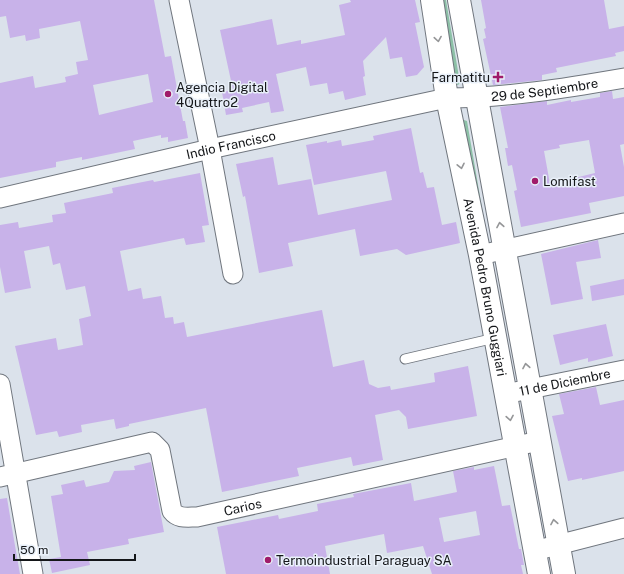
<svg xmlns="http://www.w3.org/2000/svg" width="624" height="574" viewBox="0 0 624 574" font-family="'Public Sans',sans-serif">
<rect width="100%" height="100%" fill="#dbe2eb"/>
<path fill="#8dc1a7" d="M441,0H446L460,83L458,85L455,84Z
M464,120L467,121L487,237L463,121Z"/>
<path fill="#c8b2e9" fill-rule="evenodd" d="M0,0H154L165,57L171,56L183,121H185L188,138L168,142V137L161,138V135L133,141L135,149L82,160V157L56,162V167L0,178V83L33,76L35,88L66,82L65,77L78,74L76,62L88,60L80,21L39,29L40,38L26,41L25,35L10,38L6,16L0,17ZM148,74L153,102L99,115L93,85Z
M350,0H415L420,22L415,23L424,67L417,75L406,77L402,57L390,59L386,37L363,61L365,76L363,77L366,95L345,100L343,91L329,94L327,83L310,86L306,67L276,74L284,111L271,113L269,102L242,108L243,112L226,115L222,92L233,90L220,30L272,19L277,45L301,40V44L345,35L339,5L351,2Z
M481,0H604L609,29L624,26V51L615,53L616,56L556,68L557,72L542,75V80L493,85L483,39L486,38L484,29L486,28Z
M612,91L613,99L624,97V144L620,145L624,167V196L589,203L591,213L521,227L514,191L517,190L512,165L508,166L505,148H508L500,107L547,101V105L571,100V102L600,97V93ZM589,140L595,173L550,184L544,151L560,148L559,145Z
M411,128L420,173L423,172L427,188L434,187L442,225L456,222L460,243L406,255L397,249L360,256L355,229L288,243L293,266L259,273L245,196L243,197L236,164L273,157L278,185L311,179L318,215L367,205L392,200L386,171L314,185L306,145L327,141V143L341,140L342,146L374,140L373,136Z
M200,173L209,225L202,226L205,242L186,245L184,238L120,251L128,291L141,288L143,299L161,296L165,318L173,317L174,324L184,322L187,337L322,310L333,367L364,360L369,384L378,388L390,386L391,390L435,382L434,373L468,366L477,416L408,429L406,417L399,410L375,415L383,460L353,466L351,457L297,468L299,476L222,492L206,408L129,424V426L116,429L114,419L81,425L82,432L59,437L57,431L36,435L15,346L56,338L58,350L83,345L79,319L91,316L85,286L66,290L60,263L53,265L49,246L24,251L31,288L5,293L0,267V225L18,222L19,228L53,222L52,215L66,213L64,203L113,193L112,188L153,180L154,182Z
M598,240L601,258L576,262L583,299L551,305L541,254Z
M624,279V295L592,301L590,286Z
M606,324L613,356L588,362V358L560,365L553,335Z
M596,387L600,405L624,400V471L582,480V478L568,481L552,416L564,414L559,394Z
M151,462L164,532L128,539L129,544L87,552L90,565L52,573L49,559L61,557L51,496L63,494L61,485L84,480L86,487L109,482L114,471L135,470L134,466Z
M494,466L502,506L510,505L519,549H521L524,565H521L523,574H432L423,546L387,553L384,534L325,546L330,574H226L217,527L278,515L279,519L318,511L317,504L354,497L353,494L411,483L414,501L457,492L453,471L474,467V470ZM476,511L480,535L444,542L439,518Z
M7,498L14,540L20,574H0V499Z"/>
<g fill="none" stroke-linecap="round" stroke-linejoin="round">
<g stroke="#70767e" stroke-width="11">
<path id="service" d="M405,359L495,338"/>
</g>
<g stroke="#70767e" stroke-width="21">
<g id="minor">
<path d="M179,0L210,149L233,274"/>
<path id="s1" d="M0,198L210,149L447,98C506,98 566,88 624,78"/>
<path d="M480,255L624,223"/>
<path d="M0,384L33,574"/>
<path id="s2" d="M505,394L624,370"/>
<path id="s3" d="M0,477L152,442L160,450L172,511C178,519 187,517 197,517L539,441"/>
<path d="M534,551L624,528"/>
</g>
</g>
<g stroke="#70767e" stroke-width="24">
<g id="primary">
<path id="s4" d="M432,0L447,98L480,255L539,574"/>
<path d="M459,0L564,574"/>
</g>
</g>
<use href="#service" stroke="#fff" stroke-width="9"/>
<use href="#minor" stroke="#fff" stroke-width="19"/>
<use href="#primary" stroke="#fff" stroke-width="22"/>
</g>
<defs><path id="oneway-chevron" d="M-2-3.5L2.5 0L-2 3.5" fill="none" stroke-width="1.6" stroke-linecap="round" stroke-linejoin="round"/></defs>
<g stroke="#959698">
<use href="#oneway-chevron" transform="translate(438 39) rotate(81)"/>
<use href="#oneway-chevron" transform="translate(461 166) rotate(78)"/>
<use href="#oneway-chevron" transform="translate(500 225) rotate(-100)"/>
<use href="#oneway-chevron" transform="translate(526 366) rotate(-100)"/>
<use href="#oneway-chevron" transform="translate(510 418) rotate(80)"/>
<use href="#oneway-chevron" transform="translate(554 522) rotate(-100)"/>
</g>
<g fill="#a01b6a" stroke="#e9f0f9" stroke-width="1.5">
<path d="M496 71h4v4h4v4h-4v4h-4v-4h-4v-4h4z"/>
<circle cx="168" cy="94" r="4"/>
<circle cx="535" cy="181" r="4"/>
<circle cx="268" cy="560" r="4"/>
</g>
<g text-anchor="middle" stroke-width="3" stroke-linejoin="round" paint-order="stroke">
<g font-size="13" fill="#141619" stroke="#e9f0f9" text-anchor="start">
<text x="490" y="82" text-anchor="end">Farmatitu</text>
<text x="176" y="92">Agencia Digital<tspan x="176" dy="15">4Quattro2</tspan></text>
<text x="543" y="186">Lomifast</text>
<text x="276" y="565">Termoindustrial Paraguay SA</text>
</g>
<g font-size="13" fill="#141619" stroke="#e9f0f9">
<text dy="5" stroke="none"><textPath href="#s1" startOffset="556">29 de Septiembre</textPath></text>
<text dy="5" stroke="none"><textPath href="#s1" startOffset="237">Indio Francisco</textPath></text>
<text dy="5" stroke="none"><textPath href="#s4" startOffset="292">Avenida Pedro Bruno Guggiari</textPath></text>
<text dy="5" stroke="none"><textPath href="#s2" startOffset="61">11 de Diciembre</textPath></text>
<text dy="5" stroke="none"><textPath href="#s3" startOffset="303">Carios</textPath></text>
</g>
</g>
<path d="M14 554v6h121v-6" fill="none" stroke="#141619" stroke-width="2"/>
<text x="20" y="554" font-size="12" fill="#141619" stroke="#e9f0f9" stroke-width="3" paint-order="stroke">50 m</text>
</svg>
